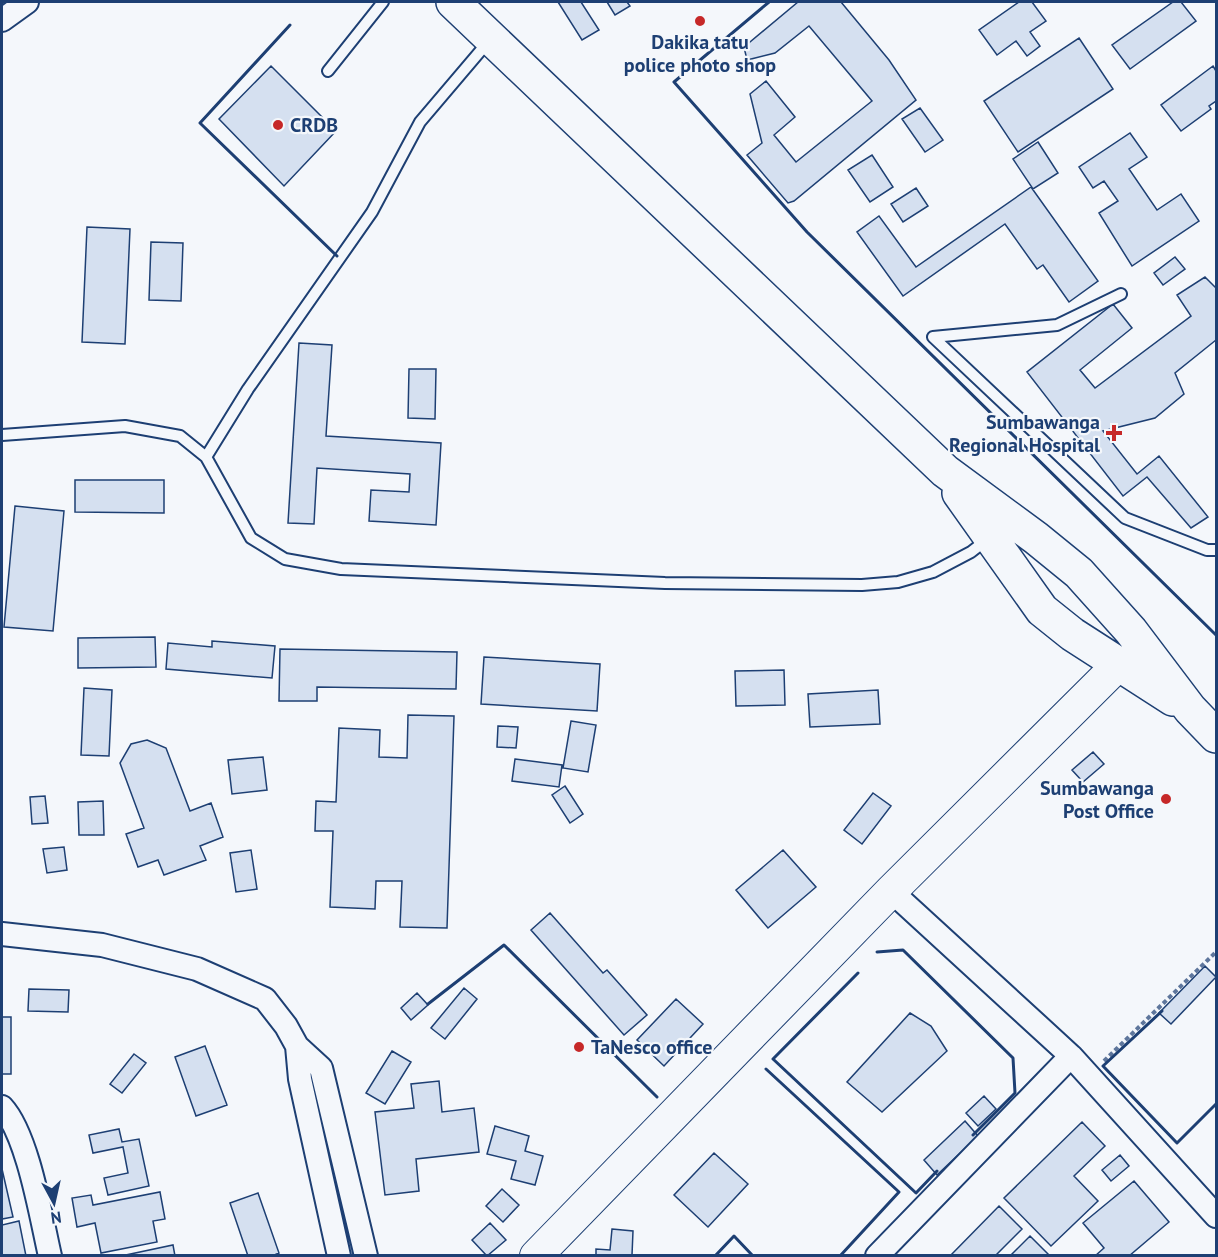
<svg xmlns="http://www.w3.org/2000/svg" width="1218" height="1257" viewBox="0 0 1218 1257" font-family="'PT Sans',sans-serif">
<rect width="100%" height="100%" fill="#f4f7fb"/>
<path fill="#d5e0f0" stroke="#1d3f73" stroke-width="1.5" d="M558,2H581L599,30L582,40Z
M607,2H627L630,6L615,15Z
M798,2H841L889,60L916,100L794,201L788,203L747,155L762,143L750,94L766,81L795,117L774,135L796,162L872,101L809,26L775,53L747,60L744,47Z
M1019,2H1032L1046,21L1030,32L1040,46L1027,56L1016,41L997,55L979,30Z
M1173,2H1181L1196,21L1130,69L1112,45Z
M1079,38L1113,89L1018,152L984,101Z
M271,66L336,131L284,186L219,119Z
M1213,66L1216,71V101L1209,106L1211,109L1181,131L1161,105Z
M920,108L943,140L925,152L902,119Z
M1130,133L1147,157L1129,169L1157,210L1181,194L1199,221L1132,266L1099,213L1118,201L1104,181L1093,188L1079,167Z
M1038,142L1058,173L1033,189L1013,159Z
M872,155L893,187L870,202L848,170Z
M1031,187L1098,281L1069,302L1043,265L1037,269L1005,224L903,296L857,232L879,216L916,267Z
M916,188L928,206L903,222L891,204Z
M87,227L130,229L125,344L82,342Z
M151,242L183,243L181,301L149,300Z
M1175,257L1185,269L1163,285L1154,273Z
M1205,277L1216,288V340L1175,373L1184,394L1155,418L1103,431L1137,474L1159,456L1208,517L1191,528L1147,477L1123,496L1027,372L1113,304L1132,328L1080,370L1095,388L1191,316L1177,295Z
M299,343L332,345L326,436L441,443L436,525L369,521L371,490L409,492L410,474L317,468L314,524L288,523Z
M409,369H436L435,419L408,418Z
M75,480H164V513L75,512Z
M15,506L64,511L53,631L4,627Z
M155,637L156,667L78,668V638Z
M212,641L275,646L272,678L166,669L168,643L212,647Z
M280,649L457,652L456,689L317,687V701H279Z
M484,657L600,664L597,711L481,704Z
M784,670L785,705L736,706L735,671Z
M84,688L112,690L109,756L81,755Z
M878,690L880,724L810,727L808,694Z
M408,715L454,716L447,928L400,927L402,881H376L375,909L330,907L333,831H315L316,801L336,802L339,728L380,730L379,757L407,758Z
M571,721L596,725L588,772L563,768Z
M498,726L518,727L516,748L497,747Z
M147,740L166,748L190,811L211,803L223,837L200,846L206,860L164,875L158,860L138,867L126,834L144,828L120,763L131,744Z
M1093,752L1104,764L1083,782L1072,770Z
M263,757L267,790L232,794L228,760Z
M515,759L562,765L559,787L512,781Z
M565,786L583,814L570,823L552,795Z
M873,793L891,806L862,844L844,830Z
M45,796L48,823L32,824L30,797Z
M103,801L104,835H79L78,802Z
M64,847L67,870L47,873L43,849Z
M251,850L257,889L236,892L230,853Z
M783,850L816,887L768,928L736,890Z
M550,913L603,973L607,970L647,1015L624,1035L531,930Z
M1205,966L1216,977L1171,1024L1159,1013Z
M464,988L477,999L445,1039L431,1028Z
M29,989L69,990L68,1012L28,1011Z
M417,993L428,1005L411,1020L401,1008Z
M676,999L703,1024L664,1066L637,1040Z
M910,1013L931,1026L947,1051L882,1112L847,1082Z
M2,1017H11V1074H2Z
M205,1046L227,1105L196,1116L175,1057Z
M392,1051L411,1062L385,1104L366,1093Z
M134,1054L146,1063L122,1093L110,1084Z
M439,1081L442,1112L474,1108L479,1152L416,1159L419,1191L385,1195L375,1112L414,1108L411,1084Z
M984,1096L996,1109L978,1126L966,1113Z
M965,1121L978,1136L937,1175L924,1160Z
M1082,1122L1105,1146L1074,1176L1098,1201L1051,1246L1004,1198Z
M495,1126L529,1136L525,1151L543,1156L535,1185L511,1179L516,1161L487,1154Z
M119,1129L122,1142L139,1139L149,1186L108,1195L104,1178L128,1173L123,1147L93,1153L89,1135Z
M714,1153L748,1184L708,1227L674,1195Z
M1120,1155L1129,1166L1111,1181L1102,1170Z
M2,1169L13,1217L2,1219Z
M1134,1181L1169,1222L1129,1256H1095L1104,1248L1083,1223Z
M502,1189L519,1205L503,1222L486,1206Z
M160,1192L165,1219L153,1221L157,1242L101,1253L95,1223L77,1227L72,1198L91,1195L93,1205Z
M258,1193L279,1253L272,1256H248L230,1203Z
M999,1206L1022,1229L995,1256H950Z
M19,1221L26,1256H2V1225Z
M490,1223L506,1240L487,1256L472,1240Z
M612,1229L633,1231L632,1255L596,1256V1249L610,1250Z
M1030,1236L1050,1256H1010Z
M173,1245L175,1256H121Z"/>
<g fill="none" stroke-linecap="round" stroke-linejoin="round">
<g stroke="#1d3f73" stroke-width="14">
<path id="lane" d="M328,71L383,2
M1121,294L1057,325L933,337L1125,518L1207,550H1216
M2,435L125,426L180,436L206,457L251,538L285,559L341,569L665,583L862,585L898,582L933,572L971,552L989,538
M206,457L248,389L372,212L420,122L488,42"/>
</g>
<g stroke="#1d3f73" stroke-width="26">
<path id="street" d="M2,20L27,2
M891,891L1071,1056L1216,1216
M2,934L102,945L197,969L265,999L286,1026L297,1046L321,1068L366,1256
M297,1046L300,1079L339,1256
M2,1107C28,1135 41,1217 50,1256
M877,1256L1071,1056"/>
</g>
<g stroke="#1d3f73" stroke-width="34">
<path id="secondary" d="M536,1256L891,891L1118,665"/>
</g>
<g stroke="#1d3f73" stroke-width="36">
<path id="highway" d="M453,2L945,471L1036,538L1079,573L1131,631L1190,709L1216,736
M959,493L1042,610L1072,634L1173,699"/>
</g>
<path stroke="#5e769c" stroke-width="4" stroke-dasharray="4.5 3" stroke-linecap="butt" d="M1104,1061L1216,952"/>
<use href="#lane" stroke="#f4f7fb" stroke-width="10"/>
<use href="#street" stroke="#f4f7fb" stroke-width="22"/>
<use href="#secondary" stroke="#f4f7fb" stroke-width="32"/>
<use href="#highway" stroke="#f4f7fb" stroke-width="33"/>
<path stroke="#1d3f73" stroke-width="3" d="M769,2L674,82L807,232L1216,635
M290,25L200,123L337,256
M877,952L903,950L1013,1058L1015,1093L973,1135
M858,973L773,1059L916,1193L937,1171
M428,1004L504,945L657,1097
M1162,1011L1103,1066L1177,1143L1216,1104
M766,1069L899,1192L840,1256
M715,1256L734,1236L753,1256"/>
</g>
<g fill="#c62828" stroke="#f4f7fb" stroke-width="2">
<circle cx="700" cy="21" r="6"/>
<circle cx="278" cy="125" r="6"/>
<path d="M1111 424h6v6h6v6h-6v6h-6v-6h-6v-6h6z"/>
<circle cx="1166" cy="799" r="6"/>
<circle cx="579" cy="1047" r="6"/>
</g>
<g text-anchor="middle" stroke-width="4.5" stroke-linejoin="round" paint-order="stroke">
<g font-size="20" font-weight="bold" fill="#1d3f73" stroke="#f4f7fb" text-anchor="start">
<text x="700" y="49" text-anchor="middle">Dakika tatu<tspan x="700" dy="23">police photo shop</tspan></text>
<text x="290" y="132">CRDB</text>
<text x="1100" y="429" text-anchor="end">Sumbawanga<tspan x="1100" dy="23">Regional Hospital</tspan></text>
<text x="1154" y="795" text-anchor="end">Sumbawanga<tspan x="1154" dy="23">Post Office</tspan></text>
<text x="591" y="1054">TaNesco office</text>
</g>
</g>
<rect width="1218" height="1257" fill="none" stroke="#1d3f73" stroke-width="6"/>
<g transform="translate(54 1203) rotate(172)" stroke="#f4f7fb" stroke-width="4.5" paint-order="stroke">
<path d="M0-4.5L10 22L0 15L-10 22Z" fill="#1d3f73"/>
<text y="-9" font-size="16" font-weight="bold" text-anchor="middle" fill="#1d3f73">N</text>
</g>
</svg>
